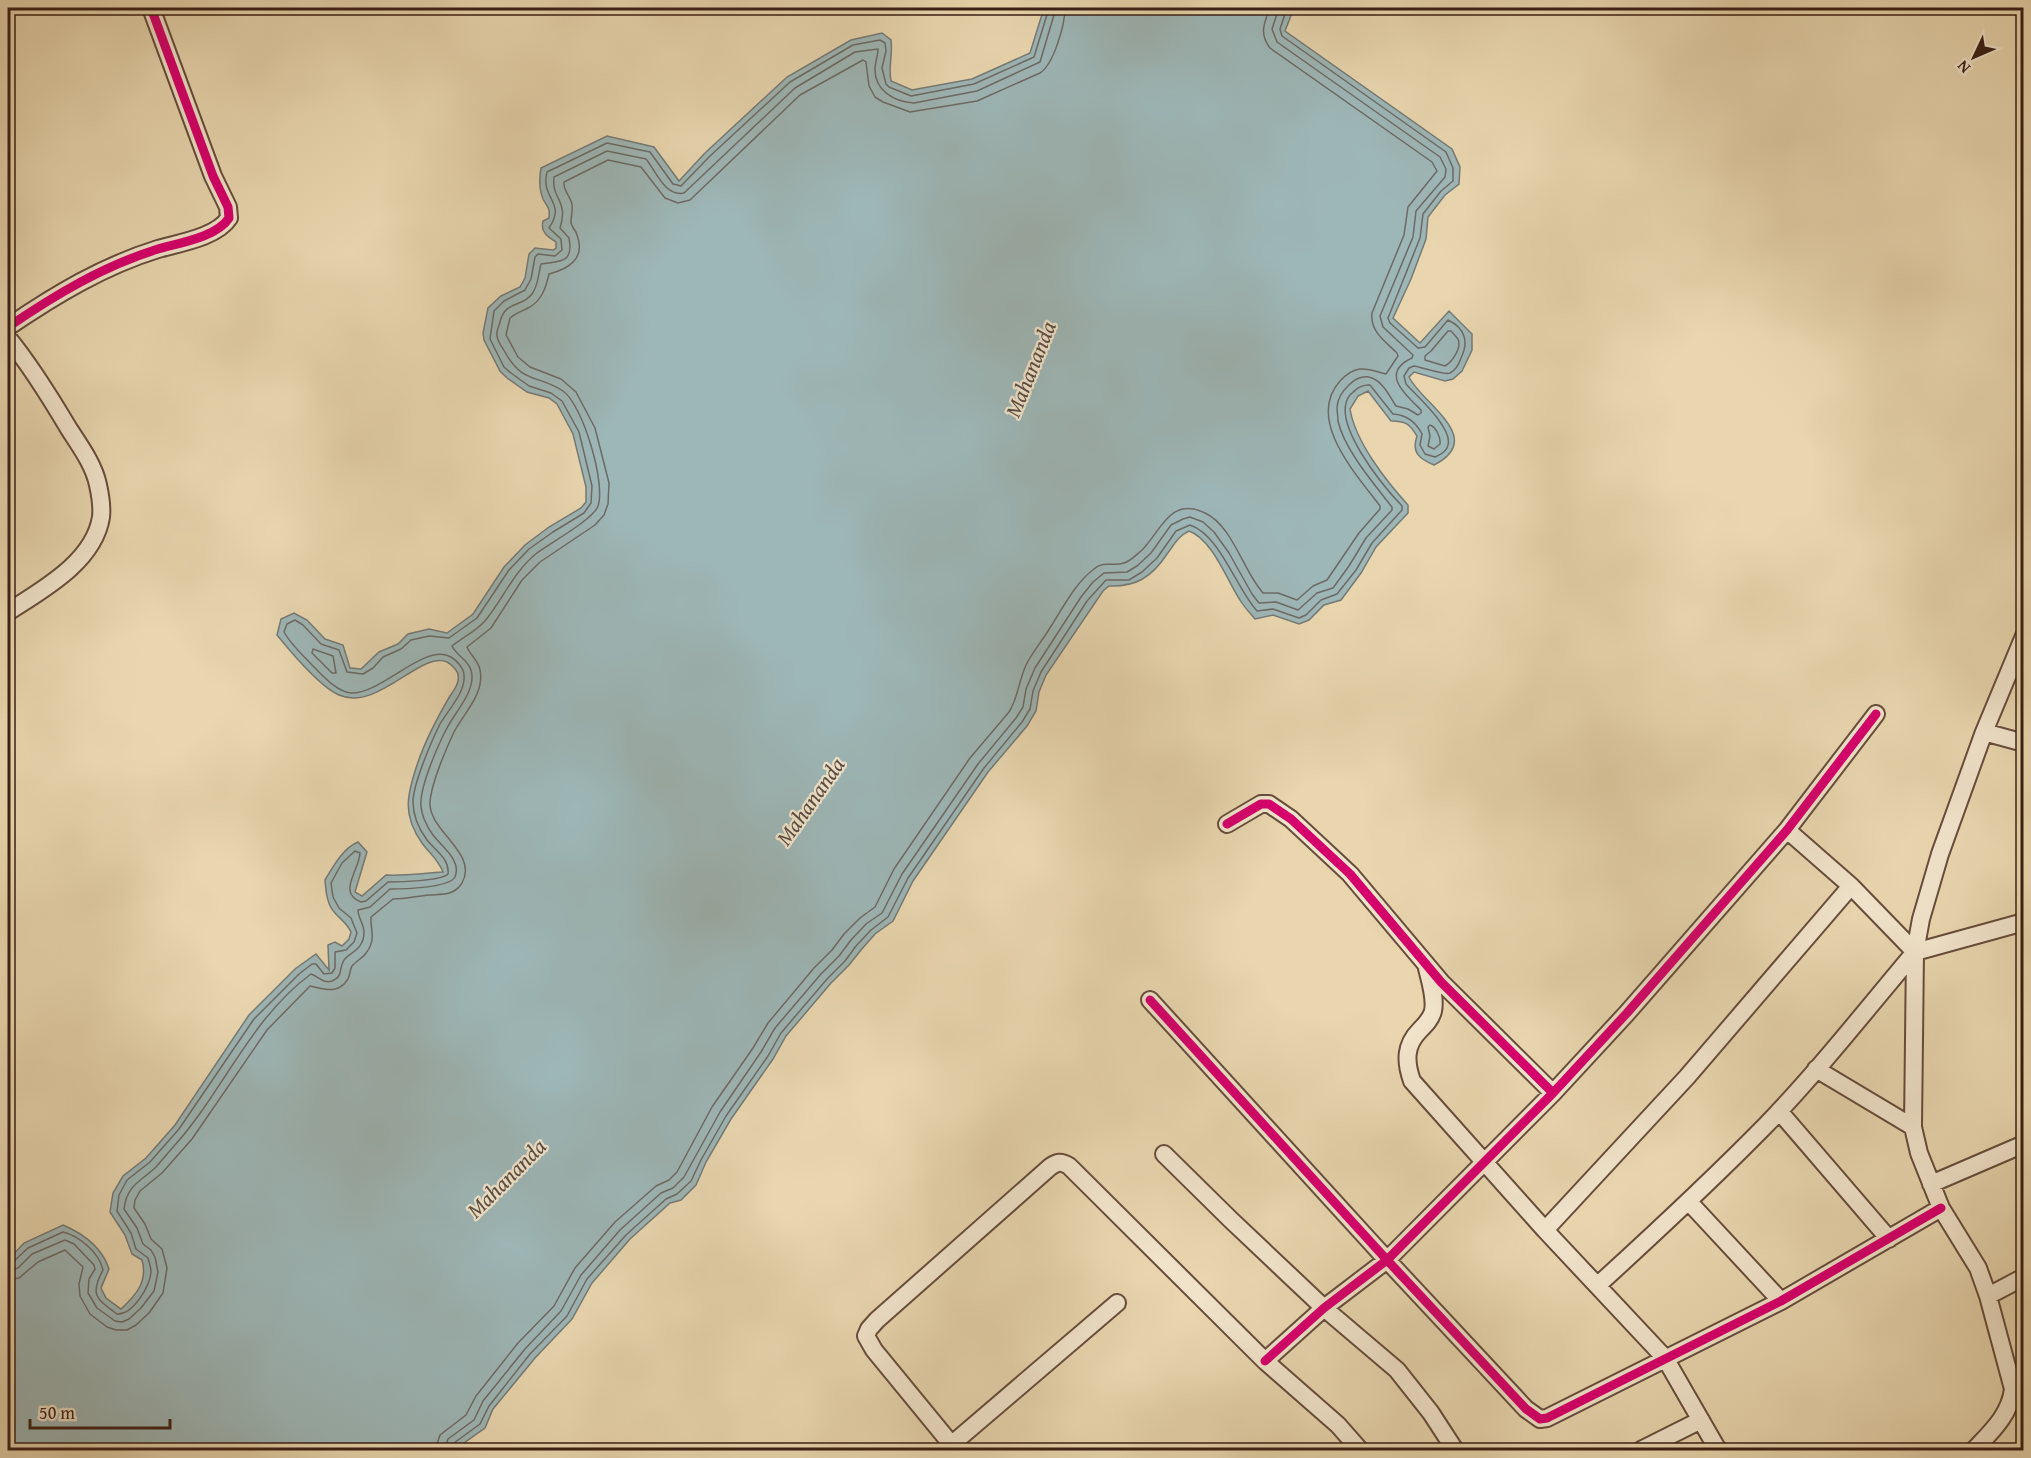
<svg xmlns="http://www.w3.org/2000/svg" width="2031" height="1458" viewBox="0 0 2031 1458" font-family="'Gentium Book Plus',serif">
<rect width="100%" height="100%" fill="#e9d6af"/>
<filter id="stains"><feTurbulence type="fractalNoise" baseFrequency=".00333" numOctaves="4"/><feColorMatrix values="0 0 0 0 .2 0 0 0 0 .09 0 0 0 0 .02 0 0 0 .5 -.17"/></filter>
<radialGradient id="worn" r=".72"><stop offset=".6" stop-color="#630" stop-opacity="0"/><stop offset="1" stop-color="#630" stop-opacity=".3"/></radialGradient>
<path fill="#9db6b6" stroke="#757a76" stroke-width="1.5" d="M1044,8H1294L1285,31L1452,149L1460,167L1459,184L1445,195L1428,217L1426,239L1411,279L1393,318L1420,343L1449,311L1472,334V350L1462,371L1453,379L1445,381L1414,372L1409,377C1422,404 1487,438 1434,465C1420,459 1411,453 1417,436C1409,423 1405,421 1391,421L1368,391L1358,396L1350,409C1355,441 1386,481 1408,505V513L1376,547L1361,573L1341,600L1324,605L1309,620L1299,624L1273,615L1255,619C1250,613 1244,607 1240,600C1227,580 1212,539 1189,531C1178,536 1174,545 1167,554C1152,577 1136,587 1109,586L1103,591L1046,675L1039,692L1036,711L1027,726L988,772L913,881L893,921L875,934L861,950L849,965L831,983L786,1036L773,1059L731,1119L706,1162L696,1185L681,1200L670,1203L630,1239L592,1283L572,1319L535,1358L493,1409L485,1428L454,1450H8V1260L24,1243L63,1225C84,1234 102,1247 109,1269L101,1288L106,1298L121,1309C136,1295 148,1282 142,1260L132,1254L125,1235L110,1212L113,1193L123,1176L146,1158L175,1125L249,1015L295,969L316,954L329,970L328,945L335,942L342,946L349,939L351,932C347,923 342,921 335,913C327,905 326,892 325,880C333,867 343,848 358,842L367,852L355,892L362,896L386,875C405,876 424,873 443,872C438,859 429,853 422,843C402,815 407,795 417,765C425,741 437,718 450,696C454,690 460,682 458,675C458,671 451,664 447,662C421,650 378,712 339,695C320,687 290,651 277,635L281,619L294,613L307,620L325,639L343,645L350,668L361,669L379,652L398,644L408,634L429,629L447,633L473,614L504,567L525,545L549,527L581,508L586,502V487L573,434L557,404L549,398L527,392L507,378L500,371L484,340L483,333L488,308L501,296L520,287L525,278L529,254L535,248L553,250L556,248V242C548,237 540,232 543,221L549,218C550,206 548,209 543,199C539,189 539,179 541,168L607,136L654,147L679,181L705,153L787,77L851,40L882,33L891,40C893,55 888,67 891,81L912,90L972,79L1030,53Z"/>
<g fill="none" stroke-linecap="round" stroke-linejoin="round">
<path stroke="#6c6a66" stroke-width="1.5" d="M1448,331H1451C1452,332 1458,339 1458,339C1462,348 1452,362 1445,366L1425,360V356L1431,351Z
M1430,425C1436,427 1441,438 1440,444L1434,449L1428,446L1430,436L1428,427Z
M313,649L333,656L336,673H332L312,653Z
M8,1263L13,1262L28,1248L63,1232C79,1236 99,1252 103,1270C90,1294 95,1298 117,1314C133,1315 150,1286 151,1272C151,1267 149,1262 148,1258L136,1249L131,1233L117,1211L119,1195L127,1180L150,1162L179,1129L254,1019L299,974L312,964H316L324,974L332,973L335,968V952L346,950L354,942L357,933L351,918L339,908L333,897L331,883L342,863L355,851L360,853C359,871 337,893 361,902L366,901L388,882C399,882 441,881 448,874C450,859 435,850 427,840C419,829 413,815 413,802C413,784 432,740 440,724C448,710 466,692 464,675C464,668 456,660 451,657C425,642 382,694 351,693C337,692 323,676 314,667C304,656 291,645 284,632L287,624L295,620L303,625L321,644L339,650L347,672L363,674L373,668L383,657L401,649L411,640L429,636L449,638L477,618L509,570L529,549L553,532L584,513L591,503L592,486L579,432L562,401L551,393L529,386L511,373L504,367L490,339L494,311L504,301L525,290L531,279L535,257L538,254L555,256L562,250L561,239L549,228C567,202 540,199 547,172L607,143L650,152L673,184L681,186L709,157L790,82L853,45L880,40L885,43L886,51L882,68L886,84L889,87L911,96L974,84L1034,57L1049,8
M8,1271L18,1268L32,1254L65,1240L74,1244L94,1265L95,1269L89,1279L88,1293L97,1308L115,1321L122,1322L129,1319L141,1308L154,1291L158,1272L155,1257L151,1250L143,1244L137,1228L124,1209C127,1185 140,1182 156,1167C162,1160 168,1153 174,1146C223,1092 250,1019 311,974C318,976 323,984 332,981C343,977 339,969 343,962C346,953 364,952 364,932C364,924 358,918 358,910L370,907L390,889C403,889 449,888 455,877C462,860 441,846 433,835C426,826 420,812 421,801C422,782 438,745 447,728C455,712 477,690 471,670C468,660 456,655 452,646C462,638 476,631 485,621C503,599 514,571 537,553C550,543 594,519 598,506C606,484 583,405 563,391C540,375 522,384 505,352C502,347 497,341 497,335C496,331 499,326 500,322C505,300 522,308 532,294C539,284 538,274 541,264C559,261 574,264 569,238L560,228C569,200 551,199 554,177L607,151L646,159C656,171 665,197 684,193L795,88L855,52L878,49C878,56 875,62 875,68C874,90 894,102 914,103L977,91L1040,62L1056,8
M8,1280L19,1278L38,1262L65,1250L83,1267L79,1284L80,1296L90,1314L107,1327L116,1330H127L136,1325L149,1313L163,1293L167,1268L162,1249L151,1239L145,1224L134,1208L135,1200L140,1191L162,1173L192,1139L267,1030L310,986C324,989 338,995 348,979C350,975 350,969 352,966C356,961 363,958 366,953C377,939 370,930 371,917L393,899C406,899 417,896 429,895C442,894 454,896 462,883C479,853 428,831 430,802C431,784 446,749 454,732C464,713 485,693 480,670C479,661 470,655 467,647L491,628L522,580L540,562L595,525L604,515L608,504L609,483L595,428L576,392L561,379L530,367L518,357L506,335L510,318C516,313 522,311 528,308C542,301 546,287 549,274C568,269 586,259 577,235C576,230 571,227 571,222C571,216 573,210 572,204C570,195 563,191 564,182L608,160L641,167L665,198L678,203L690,200L800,95L863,60L866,62L869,86L875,97L883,102L910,112L977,101L1040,73C1054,64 1065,24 1065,8
M435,1450L440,1435L466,1415L476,1396L518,1343L554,1306L575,1268L615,1222L656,1186L669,1180L677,1172L712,1107L753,1048L768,1023L814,968L832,950L844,934L860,918L875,907L894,869L970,758L1009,712C1018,698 1019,680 1026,665C1032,653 1041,642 1048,631C1062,610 1074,584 1094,569C1104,560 1113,567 1124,563C1131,561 1137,554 1142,550C1161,531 1170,496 1205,513C1233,526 1243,571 1263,593H1278L1297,600L1313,586L1327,580L1359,533L1380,509V506C1357,475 1305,420 1340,381C1357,363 1367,369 1386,374L1398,356L1397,353C1385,341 1370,332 1372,313L1404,235L1408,207L1437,171L1432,162L1270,48C1259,34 1264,23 1270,8
M444,1450L448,1439L474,1420L483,1401L525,1349L561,1311L581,1275L620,1230L661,1193L673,1188L684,1177L720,1112L761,1052L775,1028L821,974L839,956L851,940L866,924L882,913L902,874L978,764L1016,718L1023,707L1026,689L1035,668L1081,597L1093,582L1104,573L1127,572L1137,566L1151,553L1171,525L1183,519L1190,517L1203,522L1214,532L1229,553L1252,594L1259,603L1276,602L1298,610L1317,593L1333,588L1349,566L1366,538L1392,510V507C1374,484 1344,449 1338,421C1338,417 1337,411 1337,407C1338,393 1356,372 1372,378C1383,382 1390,397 1396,406L1408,409L1418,415L1421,413V410C1406,395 1379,373 1412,358L1413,355L1383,327L1380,316L1413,237L1416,211L1445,177L1446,169L1440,157L1277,42L1272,29L1279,8
M451,1450L454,1443L480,1424L489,1406L530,1354L567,1316L587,1279L626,1235L666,1199L677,1194L691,1181L701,1160L726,1116L768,1056L781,1033L827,979L845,961L856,946L871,930L888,917L908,878L984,768L1022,722L1030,709L1033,691L1041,672L1087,601L1106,580H1129L1142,572L1157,558L1176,531L1190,525C1220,535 1236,588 1257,611L1273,609L1299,618L1306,615L1321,600L1337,594L1356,570L1372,543L1402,510V506C1383,486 1329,421 1350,395C1356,389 1362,384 1370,385L1393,414C1407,415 1416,422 1422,434L1420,445L1425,454L1435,457C1440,455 1447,451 1448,445C1453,428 1417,396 1406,384L1404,376L1409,368L1414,366C1421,367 1446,376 1450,373C1456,370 1459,364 1461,358C1469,342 1465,328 1448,320L1425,347L1418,348L1390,323L1388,318L1420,238L1423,214L1441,191L1453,181V168L1446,152L1282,36L1280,29L1287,8"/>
<g stroke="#664d3c" stroke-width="20">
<path id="minor" d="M8,327C55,295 103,266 158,249C179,243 217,237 229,218L228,207L213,176L151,8
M8,338C31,366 50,397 69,429C80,446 94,465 98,485C100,494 102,508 101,517C94,562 42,590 8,612
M1984,732L2024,743
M1227,824L1261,804H1269L1291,819L1350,874L1441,982L1553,1093
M1915,952L2024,922
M1426,964C1429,978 1436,997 1433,1011C1431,1019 1426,1024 1420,1030C1405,1045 1405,1061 1412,1081L1545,1230L1665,1358L1718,1450
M1150,1000L1387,1260L1526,1409L1540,1419L1547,1418L1781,1301L1941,1208
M1816,1069L1913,1127
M1779,1111L1889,1239
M1164,1154L1231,1220L1324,1308L1397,1370L1431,1413L1455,1450
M1931,1184L2024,1144
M1689,1202L1781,1301
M1545,1230L1687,1077L1851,886
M1598,1285C1655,1233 1712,1180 1766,1125C1819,1070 1866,1010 1915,952L1851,886L1787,830
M1988,1296L2024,1277
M1265,1361L1324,1308L1387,1260L1553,1093L1627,1013L1787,830L1876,714
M951,1445L1117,1303
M956,1450L874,1350L866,1336L869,1329L877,1320L1050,1167C1057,1162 1061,1161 1069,1166L1265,1361L1338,1425L1360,1450
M1641,1450L1701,1420
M1974,1450C1991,1432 2010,1415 2013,1389L1988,1296L1978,1268L1941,1208L1919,1153L1913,1127L1915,952L1921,919L1940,854L1984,732L2024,636"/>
</g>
<use href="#minor" stroke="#f1e4cb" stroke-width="16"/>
<g stroke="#f1e4cb" stroke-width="13">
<path id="cycleway" d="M8,327C55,295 103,266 158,249C179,243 217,237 229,218L228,207L213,176L151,8
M1227,824L1261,804H1269L1291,819L1350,874L1441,982L1553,1093
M1150,1000L1387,1260L1526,1409L1540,1419L1547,1418L1781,1301L1941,1208
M1265,1361L1324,1308L1387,1260L1553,1093L1627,1013L1787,830L1876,714"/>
</g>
<use href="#cycleway" stroke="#d6006c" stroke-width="9"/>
</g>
<g text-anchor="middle" stroke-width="4.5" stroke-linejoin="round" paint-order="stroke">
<g font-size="22" font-style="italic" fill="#584c45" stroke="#f1e4cb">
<text transform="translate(1030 369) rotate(-68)" y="8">Mahananda</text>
<text transform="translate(810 801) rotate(-55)" y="8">Mahananda</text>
<text transform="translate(506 1178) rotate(-45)" y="8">Mahananda</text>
</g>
</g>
<rect width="2031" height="1458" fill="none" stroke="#e9d6af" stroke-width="30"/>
<rect x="9" y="9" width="2013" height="1440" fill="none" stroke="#3a1f15" stroke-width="3"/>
<rect x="15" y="15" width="2001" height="1428" fill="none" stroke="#3a1f15" stroke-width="1.5"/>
<g transform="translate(1974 57) rotate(226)" stroke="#f1e4cb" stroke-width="4.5" paint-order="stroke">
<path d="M0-4.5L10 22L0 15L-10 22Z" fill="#3a1f15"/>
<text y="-9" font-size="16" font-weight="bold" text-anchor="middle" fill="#3a1f15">N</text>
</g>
<path d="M30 1419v9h140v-9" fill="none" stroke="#3a1f15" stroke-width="3"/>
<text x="39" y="1419" font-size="18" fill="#3a1f15" stroke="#f1e4cb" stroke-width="4.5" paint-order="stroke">50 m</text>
<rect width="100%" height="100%" filter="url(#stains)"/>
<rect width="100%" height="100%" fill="url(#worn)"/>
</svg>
